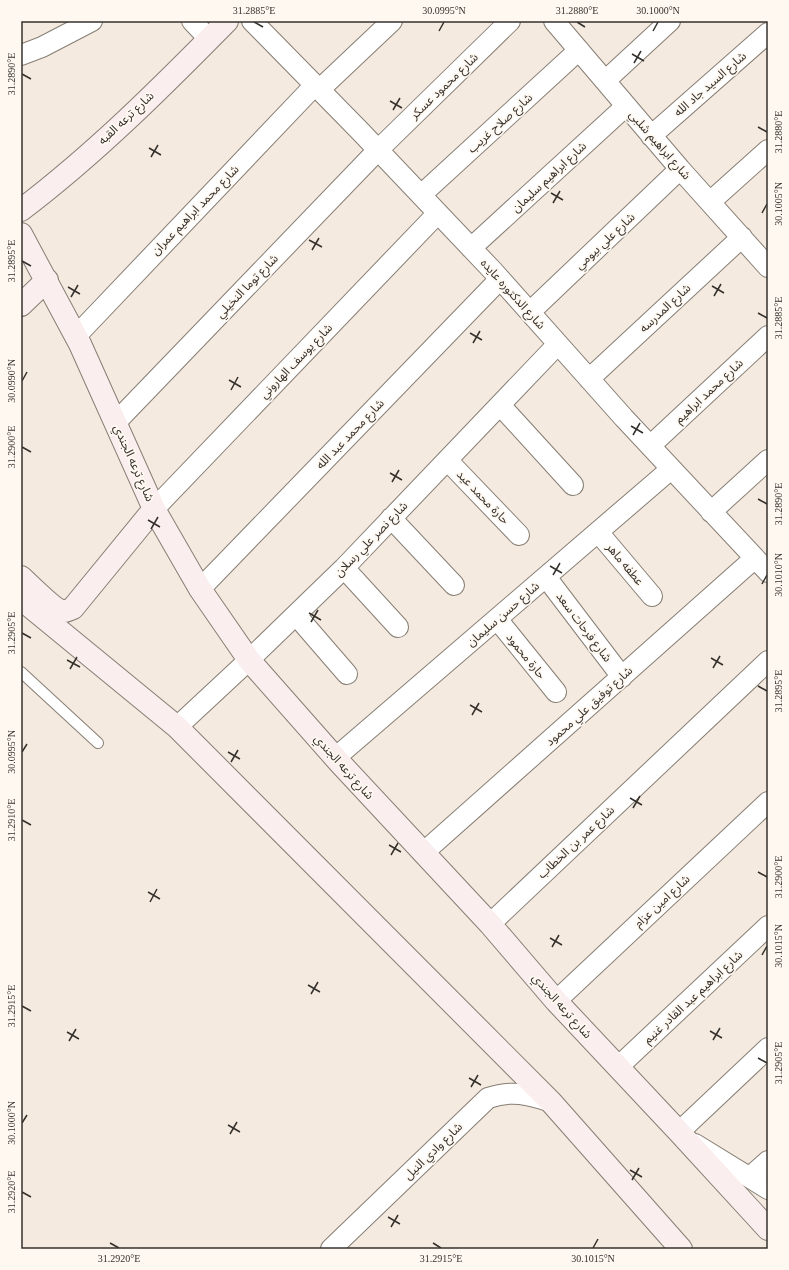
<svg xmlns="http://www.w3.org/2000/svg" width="789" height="1270" viewBox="0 0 789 1270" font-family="'Times New Roman','Noto Sans Arabic',serif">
<rect width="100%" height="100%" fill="#f4eadf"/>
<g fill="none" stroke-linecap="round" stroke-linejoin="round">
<g stroke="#877e74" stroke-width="12">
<path id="lane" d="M21,672L98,743"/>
</g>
<g stroke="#877e74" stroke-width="22">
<path id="street" d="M192,21L209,39
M252,21L360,131L493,271L624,418L768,572
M554,21L680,169L768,267
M21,55L42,47L92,21
M605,81L670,21
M319,90L392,21
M651,136L768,33
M421,195L579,50
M710,202L768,150
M471,248L626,106
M530,312L680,169
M76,336L315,85
M589,379L742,237
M500,405L573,485
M116,422L378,150L510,21
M650,446L768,336
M447,460L519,535
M154,509L438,213
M711,512L768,460
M391,518L454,585
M598,532L652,596
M344,568L398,627
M546,577L622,677
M200,589L500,279
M296,615L347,674
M497,619L556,692
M177,727L249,660L344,568L558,344
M335,758L671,469
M423,853L755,558
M490,924L768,661
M556,1001L768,802
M618,1067L768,926
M679,1132L768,1048
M695,1144L768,1189
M750,1177L768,1161
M331,1249L488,1098C511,1090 529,1094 551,1102"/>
</g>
<g stroke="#877e74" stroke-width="24">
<path id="secondary" d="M21,210C95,154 162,87 227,21
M21,234L80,344L154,509L200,589L249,660L339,762L490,924L556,1001L679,1132L768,1229
M21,305L47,280
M21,577C29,584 55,611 64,611C67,611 71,609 73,608L154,509
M21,599L177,727L551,1102L681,1249"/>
</g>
<use href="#lane" stroke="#fff" stroke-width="10"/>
<use href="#street" stroke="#fff" stroke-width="20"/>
<use href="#secondary" stroke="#fbeeee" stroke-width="22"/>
</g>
<path fill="none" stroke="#34302c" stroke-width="1.5" d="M254,22L263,27M577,22L585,27M439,31L444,22M653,31L658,22M632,54L644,61M634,63L641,51M22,74L31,79M390,101L402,108M393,110L400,98M758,127L767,132M149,148L161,155M151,157L158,145M551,193L563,200M553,203L560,191M762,213L767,204M309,240L322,247M312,250L319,238M22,261L31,266M712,286L724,293M68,287L80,294M714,296L721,284M71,297L78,285M758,313L767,318M470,333L482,340M473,343L480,331M229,380L241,387M22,381L27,372M231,390L238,377M631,426L643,433M633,435L640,423M22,447L31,452M390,473L402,480M392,482L399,470M758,499L767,504M148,520L160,527M151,529L158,517M550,566L562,573M553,575L560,563M762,584L767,575M309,613L321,620M311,622L318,610M22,633L31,638M711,658L723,665M67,660L80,667M713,668L720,656M70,669L77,657M758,686L767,691M470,705L482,712M472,715L479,703M22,752L27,744M228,752L240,759M231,762L238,750M630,798L642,805M633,808L640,796M22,820L31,825M389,845L401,852M391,855L398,843M758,872L767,877M148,892L160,899M150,902L157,889M550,938L562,945M552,947L559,935M762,955L767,946M308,985L320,992M311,994L318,982M22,1006L31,1011M710,1031L722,1038M67,1032L79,1039M713,1040L720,1028M69,1041L76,1029M758,1058L767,1063M469,1078L481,1085M471,1087L478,1075M22,1123L27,1115M228,1125L240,1132M230,1134L237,1122M630,1170L642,1177M632,1180L639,1168M22,1192L31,1197M388,1217L400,1224M391,1227L398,1215M110,1243L119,1248M433,1243L441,1248M593,1248L598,1239"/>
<g text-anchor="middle" stroke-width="3.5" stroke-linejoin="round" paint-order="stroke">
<g font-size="12" fill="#34302c" stroke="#fef8f1">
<text transform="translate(710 84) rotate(-41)" y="4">شارع السيد جاد الله</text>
<text transform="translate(444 86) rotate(-44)" y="4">شارع محمود عسكر</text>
<text transform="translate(126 118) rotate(-43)" y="4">شارع ترعه القبه</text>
<text transform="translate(500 123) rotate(-42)" y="4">شارع صلاح غريب</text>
<text transform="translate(660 145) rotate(49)" y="4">شارع ابراهيم شلبي</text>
<text transform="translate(549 177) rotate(-43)" y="4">شارع ابراهيم سليمان</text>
<text transform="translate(195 210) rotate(-46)" y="4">شارع محمد ابراهيم عمران</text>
<text transform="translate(605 241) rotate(-43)" y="4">شارع علي بيومي</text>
<text transform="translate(247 286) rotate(-46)" y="4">شارع توما النخيلي</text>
<text transform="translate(513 294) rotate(48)" y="4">شارع الدكتوره عايده</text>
<text transform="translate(665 308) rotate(-43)" y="4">شارع المدرسه</text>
<text transform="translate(296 361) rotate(-46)" y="4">شارع يوسف الهاروني</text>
<text transform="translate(709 391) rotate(-43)" y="4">شارع محمد ابراهيم</text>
<text transform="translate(350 434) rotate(-46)" y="4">شارع محمد عبد الله</text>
<text transform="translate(134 463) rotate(66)" y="4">شارع ترعه الجندي</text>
<text transform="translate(483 497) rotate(46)" y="4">حارة محمد عيد</text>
<text transform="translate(371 539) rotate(-46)" y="4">شارع نصر علي رسلان</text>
<text transform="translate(625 564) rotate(50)" y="4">عطفه ماهر</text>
<text transform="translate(503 614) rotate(-41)" y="4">شارع حسن سليمان</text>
<text transform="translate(584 627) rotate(53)" y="4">شارع فرحات سعد</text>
<text transform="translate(526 656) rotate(51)" y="4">حارة محمود</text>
<text transform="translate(589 706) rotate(-42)" y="4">شارع توفيق علي محمود</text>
<text transform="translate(344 767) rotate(48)" y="4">شارع ترعه الجندي</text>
<text transform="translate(576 842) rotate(-43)" y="4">شارع عمر بن الخطاب</text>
<text transform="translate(662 901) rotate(-43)" y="4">شارع امين عزام</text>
<text transform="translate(693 997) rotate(-43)" y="4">شارع ابراهيم عبد القادر غنيم</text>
<text transform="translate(562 1006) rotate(48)" y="4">شارع ترعه الجندي</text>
<text transform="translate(433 1151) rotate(-44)" y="4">شارع وادي النيل</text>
</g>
</g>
<rect width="789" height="1270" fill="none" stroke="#fef8f1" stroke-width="44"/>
<rect x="22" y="22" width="745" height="1226" fill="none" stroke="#34302c" stroke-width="1.5"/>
<g font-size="10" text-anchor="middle" fill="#34302c">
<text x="254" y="14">31.2885°E</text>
<text x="444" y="14">30.0995°N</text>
<text x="577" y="14">31.2880°E</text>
<text x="658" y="14">30.1000°N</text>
<text transform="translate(11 74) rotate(-90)" y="4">31.2890°E</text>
<text transform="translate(778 132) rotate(-90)" y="4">31.2880°E</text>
<text transform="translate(778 204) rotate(-90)" y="4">30.1005°N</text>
<text transform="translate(11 261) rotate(-90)" y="4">31.2895°E</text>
<text transform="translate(778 318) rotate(-90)" y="4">31.2885°E</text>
<text transform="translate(11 381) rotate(-90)" y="4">30.0990°N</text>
<text transform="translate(11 447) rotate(-90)" y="4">31.2900°E</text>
<text transform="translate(778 504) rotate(-90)" y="4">31.2890°E</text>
<text transform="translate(778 575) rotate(-90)" y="4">30.1010°N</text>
<text transform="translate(11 633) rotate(-90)" y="4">31.2905°E</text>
<text transform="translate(778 691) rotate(-90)" y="4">31.2895°E</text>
<text transform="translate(11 752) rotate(-90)" y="4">30.0995°N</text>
<text transform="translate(11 820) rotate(-90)" y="4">31.2910°E</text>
<text transform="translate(778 877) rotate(-90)" y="4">31.2900°E</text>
<text transform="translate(778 946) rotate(-90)" y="4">30.1015°N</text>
<text transform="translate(11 1006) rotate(-90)" y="4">31.2915°E</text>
<text transform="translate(778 1063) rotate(-90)" y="4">31.2905°E</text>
<text transform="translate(11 1123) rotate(-90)" y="4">30.1000°N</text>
<text transform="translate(11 1192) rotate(-90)" y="4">31.2920°E</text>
<text x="119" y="1262">31.2920°E</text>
<text x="441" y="1262">31.2915°E</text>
<text x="593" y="1262">30.1015°N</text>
</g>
</svg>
